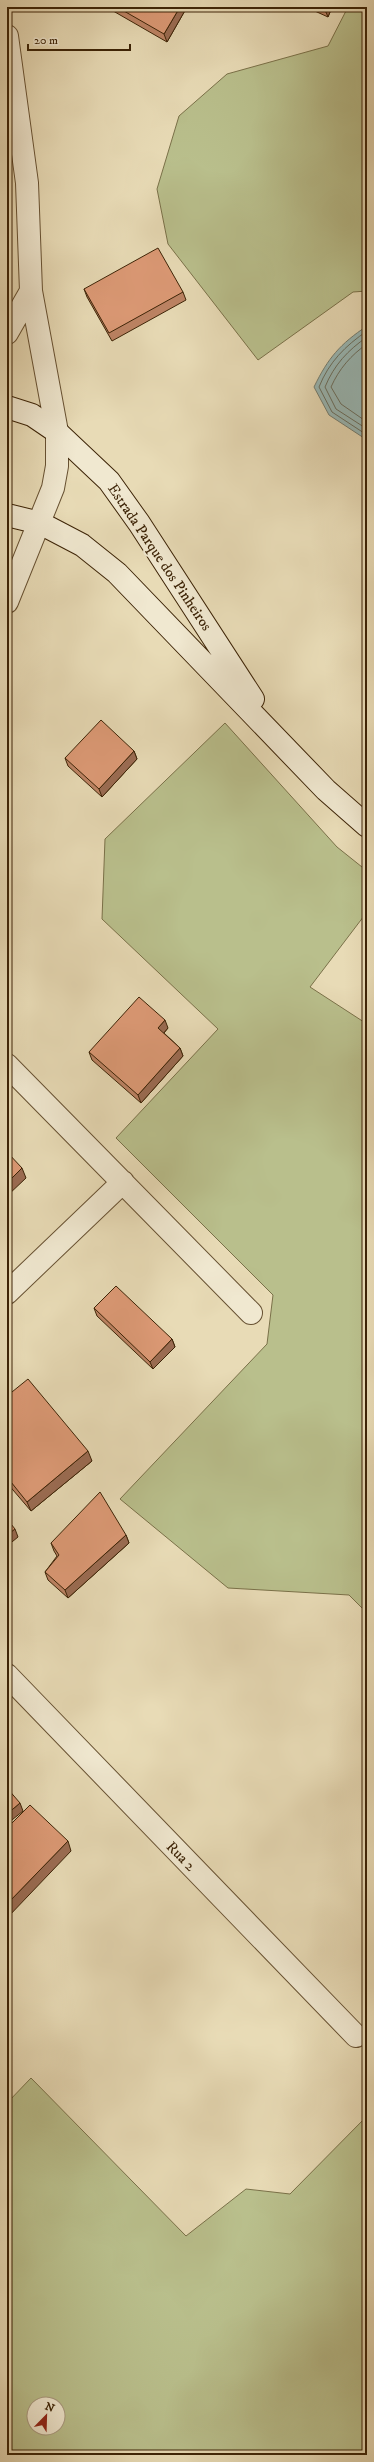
<svg xmlns="http://www.w3.org/2000/svg" width="374" height="2462" viewBox="0 0 374 2462" font-family="'IM FELL DW Pica',serif">
<rect width="100%" height="100%" fill="#e8dbb6"/>
<filter id="stains"><feTurbulence type="fractalNoise" baseFrequency=".005" numOctaves="4"/><feColorMatrix values="0 0 0 0 .2 0 0 0 0 .09 0 0 0 0 .02 0 0 0 .5 -.17"/></filter>
<radialGradient id="worn" r=".72"><stop offset=".6" stop-color="#630" stop-opacity="0"/><stop offset="1" stop-color="#630" stop-opacity=".3"/></radialGradient>
<path fill="#b9bf8c" stroke="#7a7149" fill-rule="evenodd" d="M348,7H367V291L353,292L258,360L168,244L157,189L179,116L227,74L328,46Z
M225,723L337,847L367,871V912L310,987L367,1024V1613L349,1595L228,1588L120,1499L267,1344L273,1295L116,1138L218,1029L102,919L105,839Z
M31,2078L186,2236L246,2189L290,2194L367,2116V2455H7V2103ZM34,2404H58V2428H34Z"/>
<path fill="#99b9b7" stroke="#747d70" d="M367,326V440L329,415L314,387C328,358 340,344 367,326Z"/>
<g fill="none" stroke-linecap="round" stroke-linejoin="round">
<path stroke="#6a6e5e" stroke-width="1" d="M367,331C345,346 329,362 319,387L332,412L367,435
M367,337C348,350 334,365 325,387L336,409L367,429
M367,344C351,355 339,369 331,387L341,404L367,422"/>
<g stroke="#675132" stroke-width="24">
<path id="street" d="M7,36L27,183L31,291L57,432V466L53,488L7,602
M7,333L31,291
M7,1065L251,1313
M7,1293L123,1182
M7,1675L356,2036"/>
</g>
<g stroke="#3c2306" stroke-width="24">
<path id="secondary" d="M7,407L32,415L57,432L109,481L139,523L253,699
M7,515L40,523L82,545L117,573L326,790L367,826"/>
</g>
<use href="#street" stroke="#f0e8d0" stroke-width="22"/>
<use href="#secondary" stroke="#f0e8d0" stroke-width="22"/>
</g>
<path fill="#be8465" stroke="#3c2306" d="M107,7H187L167,42L108,8Z
M306,7H332L328,17Z
M84,289L183,292L186,300L112,341L87,297Z
M134,751L137,759L102,797L68,766L65,758Z
M168,1028L164,1033L180,1048L183,1056L141,1103L92,1060L89,1052Z
M94,1308L172,1339L175,1347L153,1369L97,1316Z
M7,1396L92,1461L31,1511L7,1483Z
M126,1535L129,1543L68,1598L48,1580L45,1572L57,1556L54,1551L51,1543Z"/>
<path fill="#9b6c53" stroke="#3c2306" d="M180,7H187L167,42L164,34Z
M329,7H332L328,17L326,12Z
M134,751L137,759L102,797L99,789Z
M165,1020L168,1028L161,1036L158,1028Z
M180,1048L183,1056L141,1103L138,1095Z
M22,1168L26,1178L7,1196V1183Z
M172,1339L175,1347L153,1369L150,1362Z
M88,1451L92,1461L31,1511L27,1502Z
M15,1529L18,1537L7,1546V1535Z
M126,1535L129,1543L68,1598L65,1590Z
M20,1803L23,1811L7,1824V1814Z
M68,1841L71,1851L7,1918V1904Z"/>
<path fill="#dd9a76" stroke="#3c2306" d="M117,7H180L164,34Z
M314,7H329L326,12Z
M158,248L183,292L109,333L84,289Z
M101,720L134,751L99,789L65,758Z
M139,997L165,1020L158,1028L180,1048L138,1095L89,1052Z
M7,1152L22,1168L7,1183Z
M116,1286L172,1339L150,1362L94,1308Z
M28,1379L88,1451L27,1502L7,1477V1396Z
M100,1492L126,1535L65,1590L45,1572L59,1555L51,1543Z
M7,1519L15,1529L7,1535Z
M7,1788L20,1803L7,1814Z
M30,1805L68,1841L7,1904V1828Z"/>
<g text-anchor="middle" stroke-width="4" stroke-linejoin="round" paint-order="stroke">
<g font-size="15" fill="#3c2306" stroke="#f0e8d0">
<text transform="translate(160 557) rotate(56)" y="5">Estrada Parque dos Pinheiros</text>
<text transform="translate(181 1856) rotate(46)" y="5">Rua 2</text>
</g>
</g>
<rect width="374" height="2462" fill="none" stroke="#e8dbb6" stroke-width="24"/>
<rect x="8" y="8" width="358" height="2446" fill="none" stroke="#3c2306" stroke-width="2"/>
<rect x="12" y="12" width="350" height="2438" fill="none" stroke="#3c2306"/>
<g transform="translate(46 2416) rotate(23)"><circle r="19" fill="#f0e8d0" stroke="#a8997f"/>
<path d="M0-3L7 15L0 10L-7 15Z" fill="#8f2418"/>
<text y="-6" font-size="11" font-weight="bold" text-anchor="middle" fill="#3c2306">N</text>
</g>
<path d="M28 44v6h102v-6" fill="none" stroke="#3c2306" stroke-width="2"/>
<text x="34" y="44" font-size="12" fill="#3c2306" stroke="#f0e8d0" stroke-width="3" paint-order="stroke">20 m</text>
<rect width="100%" height="100%" filter="url(#stains)"/>
<rect width="100%" height="100%" fill="url(#worn)"/>
</svg>
